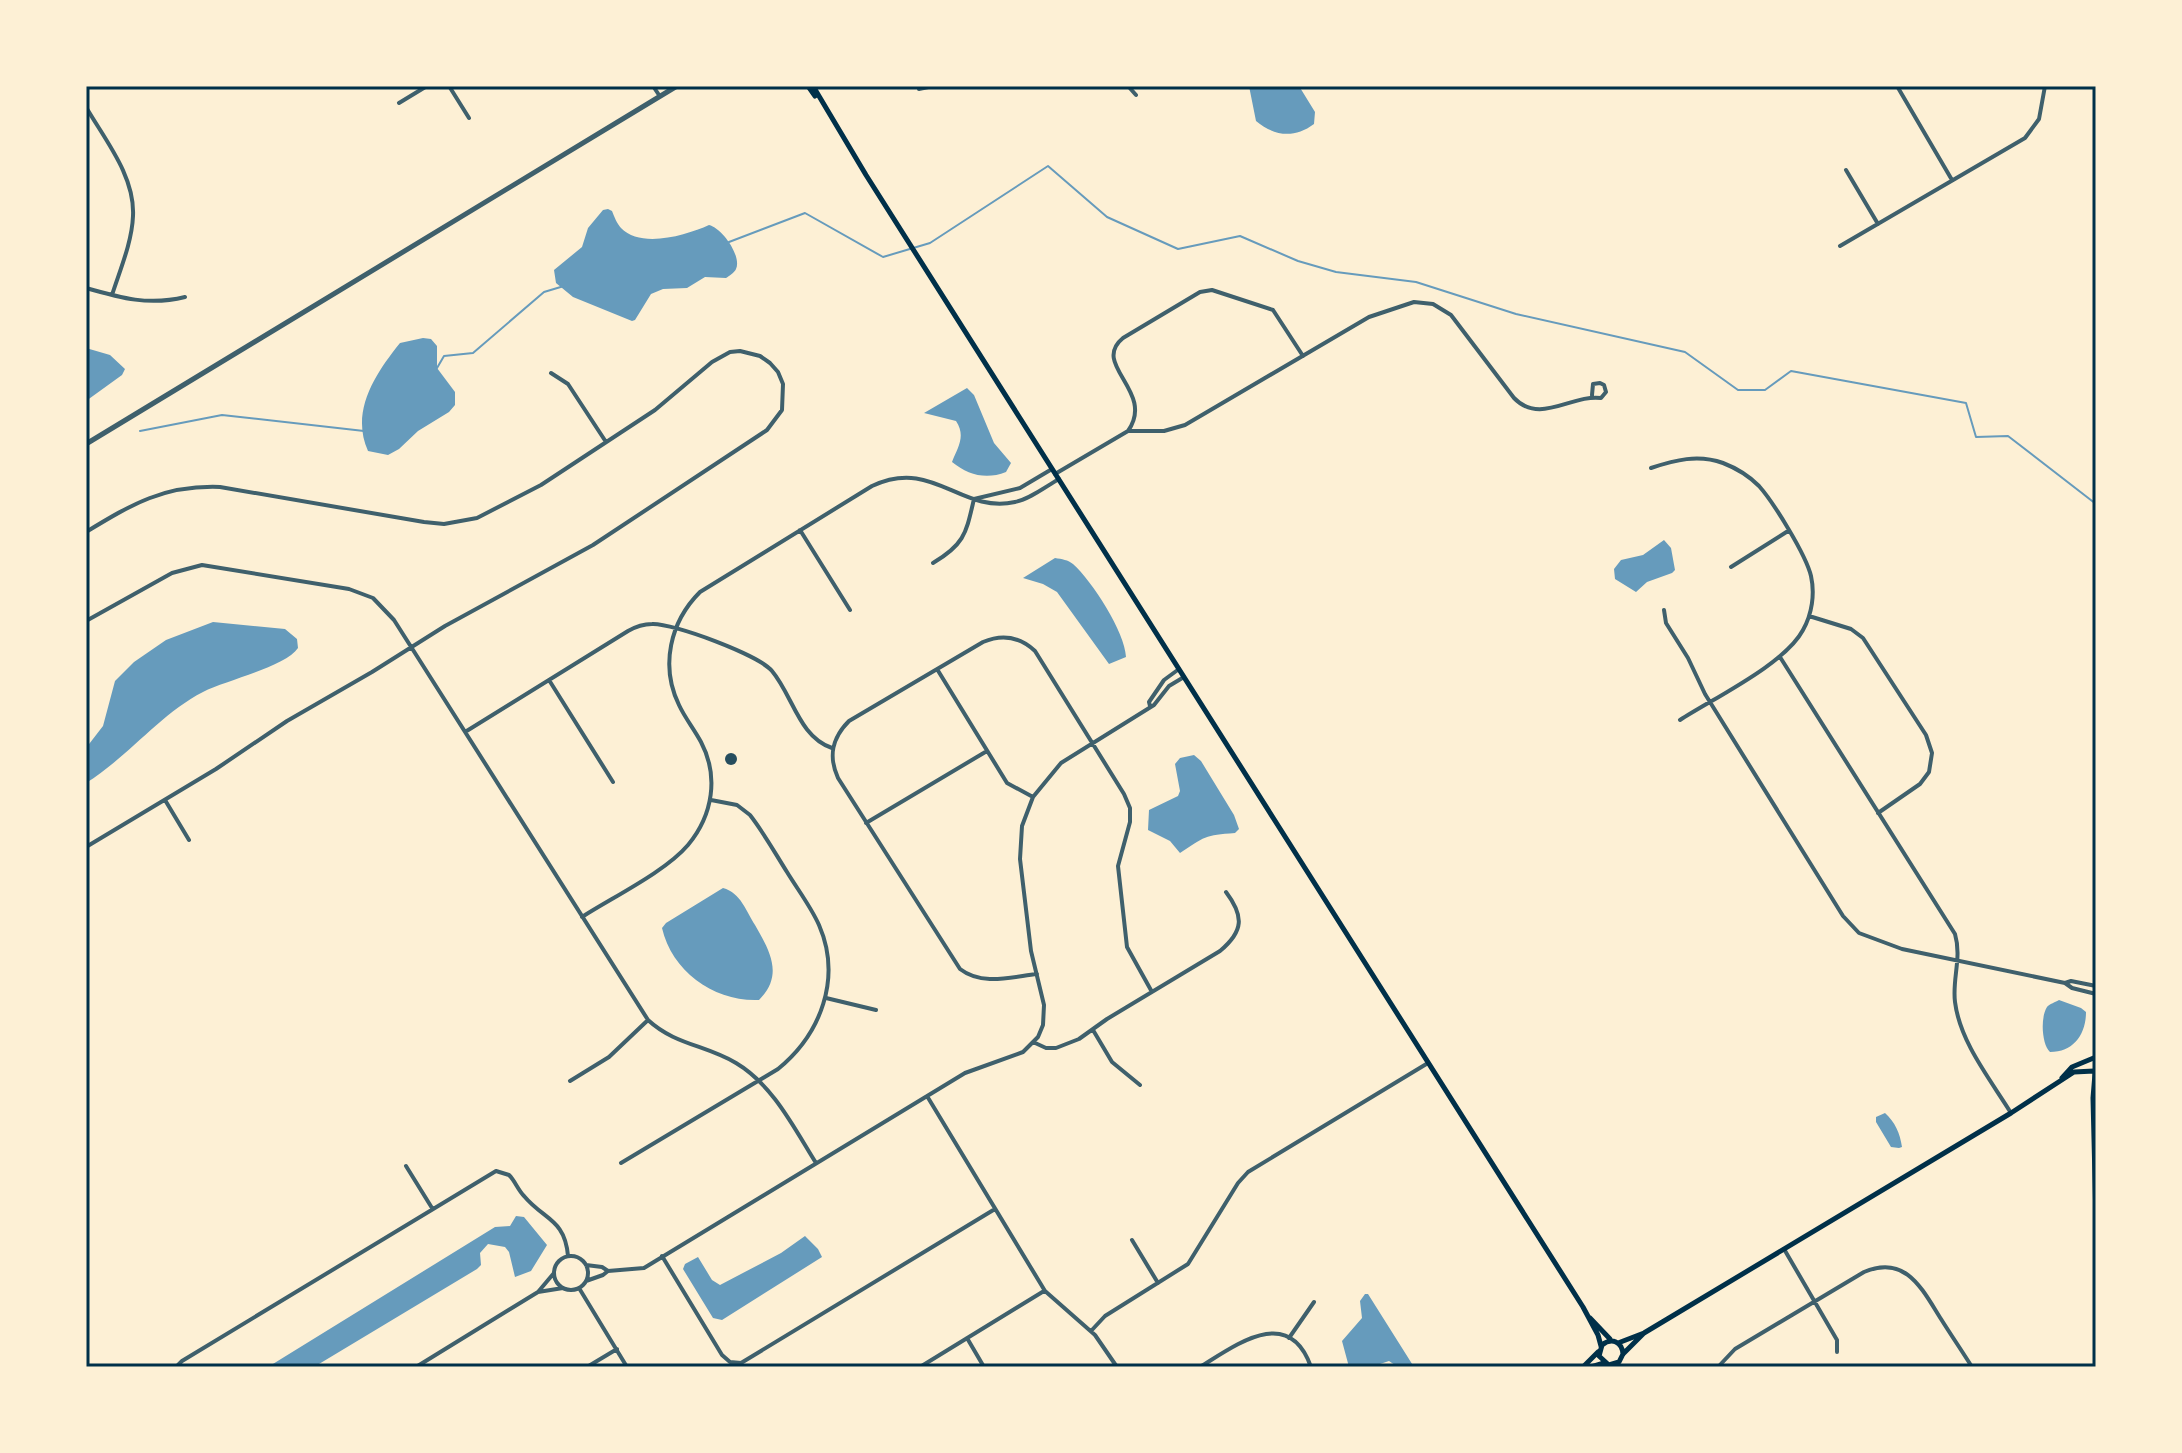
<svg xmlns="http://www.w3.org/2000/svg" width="2182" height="1453" viewBox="0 0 2182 1453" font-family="'DejaVu Sans',sans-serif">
<rect width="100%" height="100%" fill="#fdf0d5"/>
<path fill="#669bbc" d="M1249,86H1299L1315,112L1314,124C1294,139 1274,136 1256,121Z
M608,209L612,211C614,216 617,224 621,228C641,249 687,235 709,225C722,228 742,256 736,269C735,272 728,277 726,278L705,277L687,288L663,289L651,294L635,320L632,321L573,297L556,283L554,270L582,247L588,228L603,210Z
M423,338L431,339L437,346V368L455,392V405L449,412L418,431L399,449L388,455L368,451C350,411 376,373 400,343Z
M86,348L110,355L125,369L122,375L86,401Z
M967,388L974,395L994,443L1011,463L1006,472C986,480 968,475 952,462C958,447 966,436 956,421L924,413Z
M1664,540L1671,548L1675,570L1672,573L1647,582L1636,592L1615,579L1614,569L1621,560L1643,555Z
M1055,558C1062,559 1068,560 1073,564C1092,581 1125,632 1126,657L1109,664L1057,592L1043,584L1023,578Z
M213,622L285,629L297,639L298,648C285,667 227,680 203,692C160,714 128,757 86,783V748L103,726L115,681L134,662L166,640Z
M1194,755L1201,761L1234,815L1239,829L1235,833C1205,835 1204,837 1180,853L1170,841L1148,830L1149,810L1178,796L1180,791L1175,764L1180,758Z
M723,888C741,893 746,911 755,925C770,951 784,975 759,1000C715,1002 672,972 662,928L666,923Z
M2059,1000L2081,1008L2086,1012C2086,1034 2074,1052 2050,1052C2042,1045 2040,1018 2047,1007C2049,1004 2056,1002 2059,1000Z
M1885,1113C1895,1122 1900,1133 1902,1147L1899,1148L1891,1147L1876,1122V1117Z
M516,1216L524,1217L547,1245L531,1271L515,1277L509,1252L505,1247L488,1244L480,1253L481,1265L477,1269L314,1367H268L495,1227L510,1226Z
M805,1236L818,1249L822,1257L722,1320L713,1318L683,1269L685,1264L698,1257L712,1280L720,1285L781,1253Z
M1365,1294H1368L1414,1367H1398L1389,1361L1371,1367H1349L1342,1341L1362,1318L1360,1301Z"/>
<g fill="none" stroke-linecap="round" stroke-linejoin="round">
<path stroke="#669bbc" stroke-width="2" d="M729,242L805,213L883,257L930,243L1048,166L1107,217L1178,249L1240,236L1298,261L1336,272L1416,282L1516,314L1685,352L1738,390H1765L1791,371L1966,403L1976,437L2008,436L2096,504
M437,368L444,356L473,353L544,292L564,286
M140,431L222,415L364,431"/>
</g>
<path fill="#264d5e" d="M725 759a6 6 0 1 1 12 0a6 6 0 1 1-12 0Z"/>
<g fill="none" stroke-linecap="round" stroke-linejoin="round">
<path stroke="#3f606c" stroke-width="4" d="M449,86L469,118
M653,86L659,95
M1128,86L1136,95
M1897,86L1952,180
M919,89L933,86
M399,103L427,86
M86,107C105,140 135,176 133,216C132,242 120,270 112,295
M1846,170L1878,224
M1840,246L2025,138L2039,119L2045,86
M86,288C121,298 149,306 185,297
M551,373L568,384L606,442
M1128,431C1156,391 1090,365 1123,338L1200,292L1212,290L1273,310L1303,356
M1651,468C1675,460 1698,454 1723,463C1736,468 1749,476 1759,486C1774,503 1806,555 1811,576C1815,594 1812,614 1803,630C1785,664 1714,698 1680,720
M1055,474L1128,431H1164L1185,425L1369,317L1414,302L1433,304L1451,315L1514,398C1540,425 1572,394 1601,398L1606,392L1604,385L1600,383L1593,384L1592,395
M974,499L1020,488L1052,469
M800,530L850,610
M86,532C132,504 164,485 220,487L424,522L444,524L477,518L541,485L655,410L712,362L730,352L740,351L760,356L770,363L778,372L783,384L782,410L767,430L593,545L445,626L372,672L287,721L216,769L86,847
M933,563C965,544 966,533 974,499
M1731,567L1788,531
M1664,610L1666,623L1688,658L1705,694L1843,916L1859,933L1902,949L2065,983
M1809,616L1851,629L1863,638L1926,735L1932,753L1929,772L1920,784L1878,813
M86,621L172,573L202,565L349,589L373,598L394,620L648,1020C675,1045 706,1045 736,1063C773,1085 794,1128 816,1163
M1780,657L1955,934C1962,958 1952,979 1955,1002C1960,1042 1990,1079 2011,1113
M937,669L1007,783L1033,797
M549,680L613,782
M1150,706L1149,702L1164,680L1179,669
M465,732L628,631C635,627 643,624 652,624C673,623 759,655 772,671C793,696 799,737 832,748
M165,800L189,840
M866,823L987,751
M582,917C613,897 665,872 688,845C713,815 719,776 701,742C694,729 685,718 679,705C660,666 670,622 700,592L872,486C933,457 960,514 1015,502C1030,499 1045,487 1059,479
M1037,974C1011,977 982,986 960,969L838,778C828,756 832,738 849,721L983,642C1002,634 1020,637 1035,651L1124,794L1130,808V822L1118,866L1127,947L1152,992
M2096,986L2071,981L2065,983L2072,988L2096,994
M826,998L876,1010
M1093,1030L1112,1062L1140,1085
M1033,1042L1046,1048H1056L1079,1039L1107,1019L1220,951C1244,931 1244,916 1226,892
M570,1081L609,1057L648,1020
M927,1096L1045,1291L1095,1335L1117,1367
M621,1163L778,1069C821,1034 842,978 819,925C811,907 798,890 787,872C775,853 764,833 750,815L737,805L711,800
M406,1166L432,1208
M1132,1240L1158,1283
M1784,1249L1837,1340V1352
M662,1256L722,1355L730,1362L741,1363L995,1209
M554 1273a17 17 0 1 1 34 0a17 17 0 1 1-34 0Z
M586,1265L602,1267L608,1271L644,1268L965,1073L1023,1052L1038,1037L1043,1025L1044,1005L1031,951L1020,859L1022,826L1033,797L1061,763L1154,705L1169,686L1184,677
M586,1281L603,1275L608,1271
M579,1288L627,1367
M538,1292L563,1288
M1091,1331L1105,1316L1188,1264L1238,1183L1248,1172L1428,1063
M967,1338L984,1367
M1289,1338L1314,1302
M176,1367L182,1361L496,1171L509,1175C515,1181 518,1190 524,1196C544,1220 565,1219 568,1256
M416,1367L538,1292L554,1273
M587,1367L617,1349
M920,1367L1044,1291
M1200,1367C1236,1345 1289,1304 1311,1367
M1718,1367L1735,1349L1864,1272C1906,1254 1922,1289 1941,1319C1951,1335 1962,1351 1972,1367"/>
<path stroke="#3f606c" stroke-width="5" d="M86,444L677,86"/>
<path stroke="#003049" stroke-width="5" d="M808,86L815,96
M813,86L866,175L1583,1307L1598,1335L1601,1346
M2095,1074L2093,1098L2096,1220
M2062,1078L2072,1067L2096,1057
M1590,1318L1610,1339
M1618,1343L1644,1333L2011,1113L2074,1072L2094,1071
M1609,1365L1619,1362L1623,1354L1644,1333
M1583,1367L1598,1352
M1591,1367L1604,1363
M1611,1367L1599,1356L1602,1345C1612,1337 1622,1342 1623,1354"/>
</g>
<rect width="2182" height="1453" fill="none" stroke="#fdf0d5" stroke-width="176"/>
<rect x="88" y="88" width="2006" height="1277" fill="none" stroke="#003049" stroke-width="3"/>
</svg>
